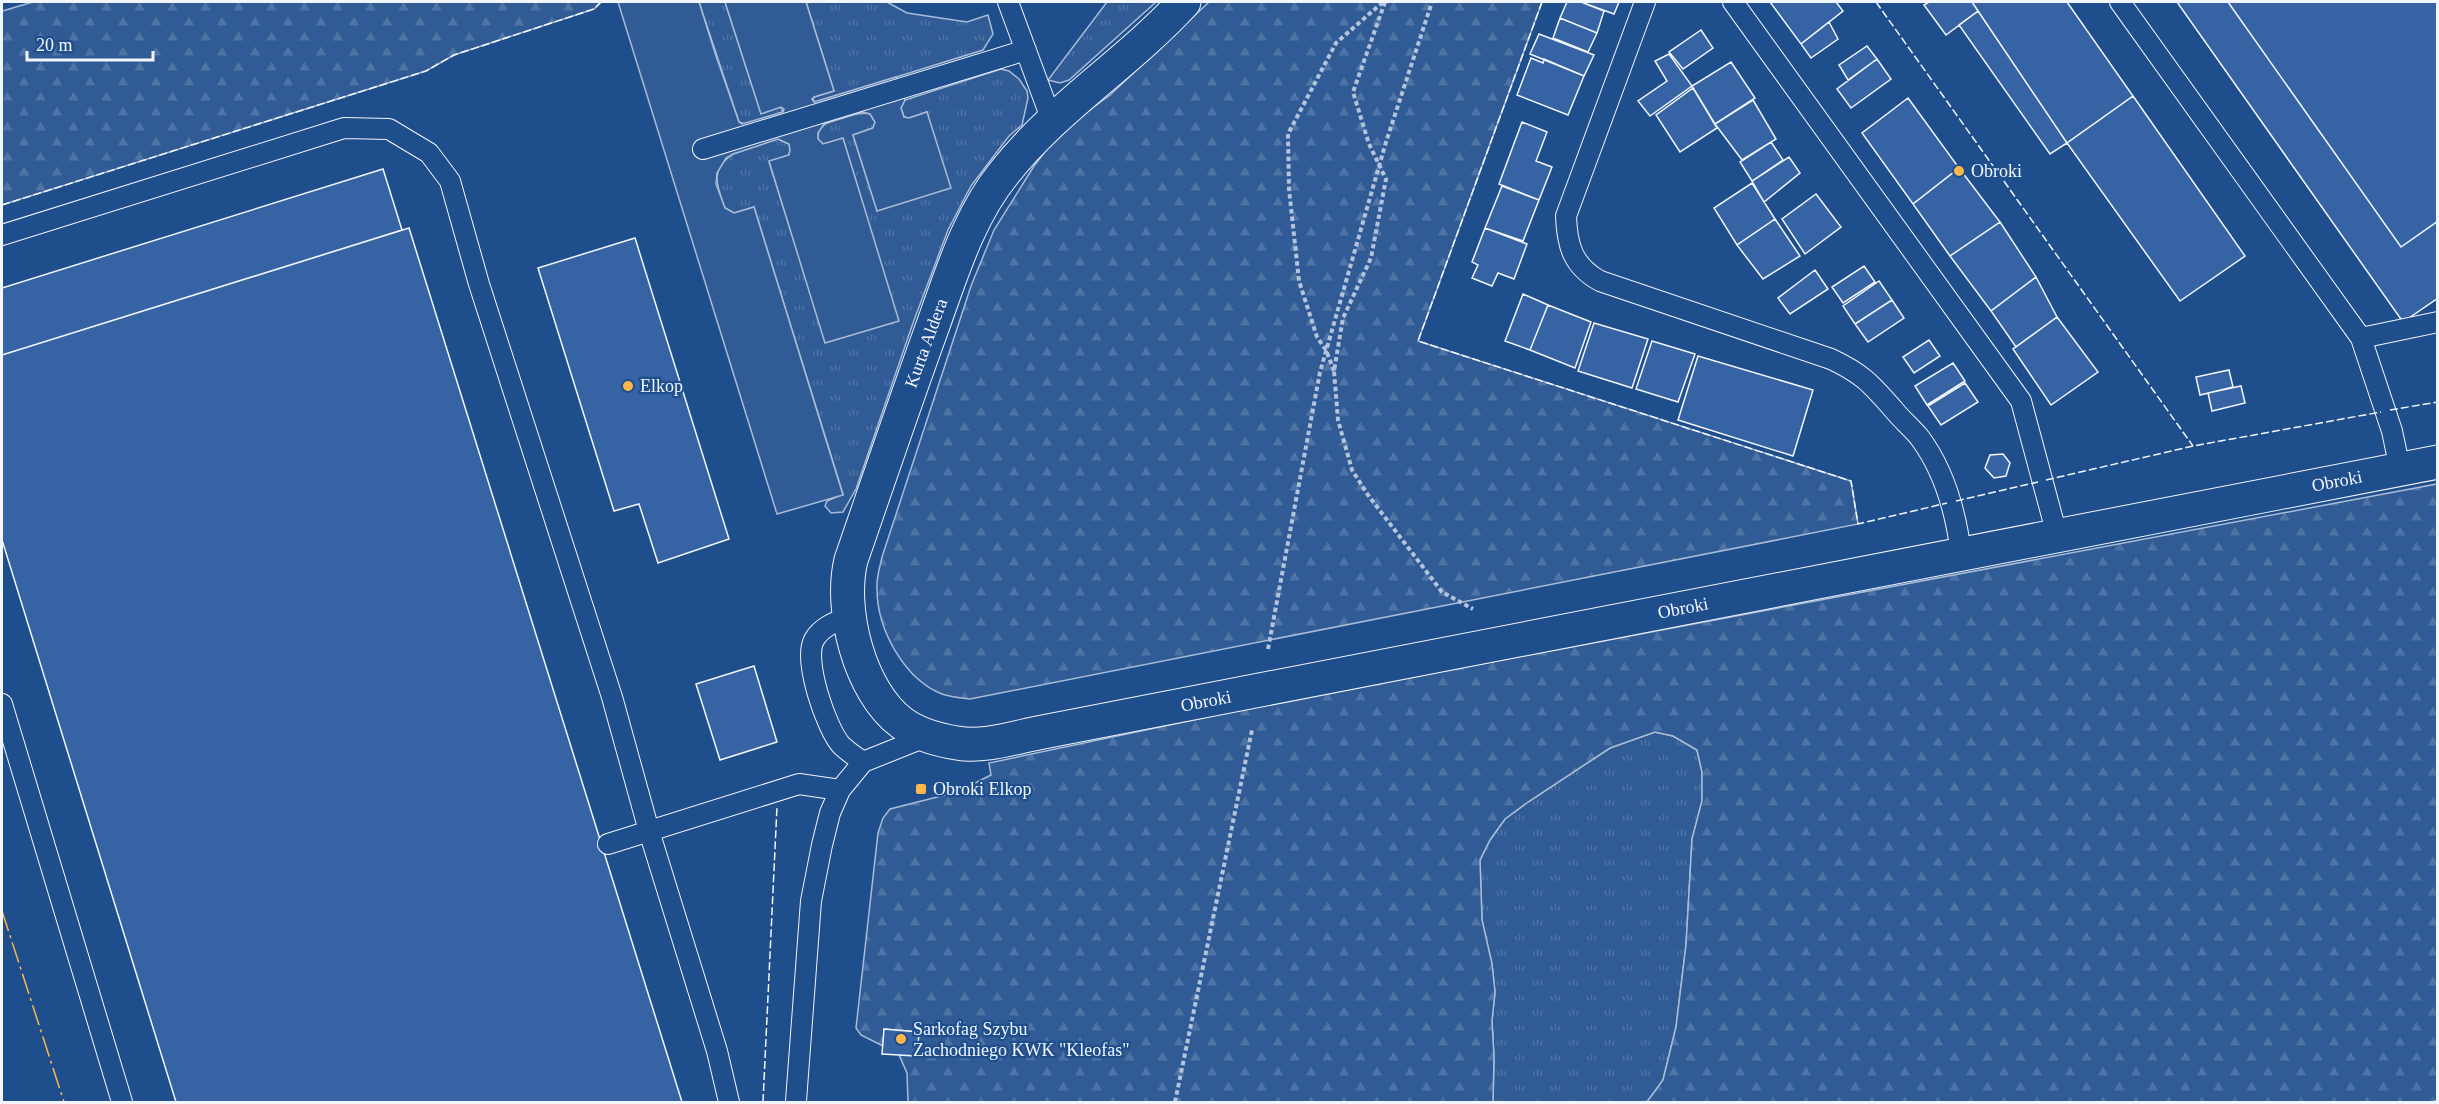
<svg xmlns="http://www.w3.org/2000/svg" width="2439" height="1104" viewBox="0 0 2439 1104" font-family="'Times New Roman',serif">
<defs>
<pattern id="grass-tufts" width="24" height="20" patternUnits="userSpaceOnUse" patternTransform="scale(1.5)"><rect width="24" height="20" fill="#305b95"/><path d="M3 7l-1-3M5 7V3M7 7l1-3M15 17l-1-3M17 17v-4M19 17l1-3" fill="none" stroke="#4e73a5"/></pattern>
<pattern id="forest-firs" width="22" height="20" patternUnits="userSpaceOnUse" patternTransform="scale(1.5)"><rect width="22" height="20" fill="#305b95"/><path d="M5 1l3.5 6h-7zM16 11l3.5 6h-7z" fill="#4e73a5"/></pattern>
</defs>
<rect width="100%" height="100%" fill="#1f4e8c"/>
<path fill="url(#grass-tufts)" stroke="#a8bbd7" stroke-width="1.5" d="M699,2H725L761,113L781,107L783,112L745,124L739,122Z
M806,2H887L907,13L967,22L988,15L993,34L983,50L816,102L813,100L814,97L834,91Z
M1107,2H1156L1069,80L1060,83L1048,80Z
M1001,69L1009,71L1019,79L1027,91L1028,98L1022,125L1009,136L971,186L948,230L913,323L856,489L843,512L831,513L825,506L827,501L843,494L754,207L734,213L725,208C717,186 709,170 733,154L778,139L789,144L790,150L789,155L769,162L826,342L898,321L843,139L823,144L818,139C818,134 818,129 823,126C829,120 862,111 870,114L875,122L873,128L853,135L877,210L927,112L909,118L904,117L901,108L905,100Z
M1655,732L1673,736L1697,750L1702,772V801L1692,839L1686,945L1676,1027L1663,1080L1647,1102H1493L1494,1057L1492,1021L1495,992L1492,964L1482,920L1480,860L1490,840L1505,819L1528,802L1610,748Z"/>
<path fill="url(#forest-firs)" stroke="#a8bbd7" stroke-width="1.5" d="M33,2H601L594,9L454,55L426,71L2,205V11Z
M1209,2H1542L1418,341L1851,481L1858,524L970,699C961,698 950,697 942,694C904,679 877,629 877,589C876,578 880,567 882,557L971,286L994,230L1034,166L1060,132L1110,95Z
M2437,484L2438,1100L2433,1102H1647L1663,1080L1676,1027L1686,945L1692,839L1702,801V772L1697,750L1673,736L1655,732L1610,748L1528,802L1505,819L1490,840L1480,860L1482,920L1492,964L1495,992L1492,1021L1494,1057L1493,1102H908L907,1073L899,1055L917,1056L919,1032L884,1029L883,1046L861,1035L856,1028L878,833L883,818L890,809L957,792L991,775L989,763L1274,703Z"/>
<path fill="#305b95" stroke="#a8bbd7" stroke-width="1.5" d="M618,2H699L715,53L739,122L742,124L783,112L784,109L781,107L761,114L725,2H806L834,91L814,97L812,99L814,102L896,77L905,100L901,108L904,117L909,118L927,112L951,188L877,211L853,135L873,128L875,122L870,114L863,112L824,124L818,133V139L823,144L843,138L899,321L825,343L769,161L789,155L790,150L789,144L778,139L733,154L726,158L717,173L716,184L725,208L734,213L754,207L843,495L777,514Z"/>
<path fill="#3563a3" stroke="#f2f6ff" stroke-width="1.5" d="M1567,2H1581L1604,11L1597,33L1560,18Z
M1581,2H1619L1614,14Z
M1770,2H1836L1843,11L1801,44Z
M1929,2H1972L1978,11L1946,35L1924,5Z
M1972,2H2067L2133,96L2067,143Z
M2177,2H2228L2401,247L2438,221V298L2403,322Z
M2228,2H2438V221L2401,247Z
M1978,11L2067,143L2050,154L1959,25Z
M1560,18L1597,33L1588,52L1553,38Z
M1829,22L1838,39L1811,58L1801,44Z
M1701,30L1713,48L1683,69L1669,52Z
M1539,34L1594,55L1584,76L1530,54Z
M1867,46L1877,59L1848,80L1839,65Z
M1669,54L1692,86L1650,116L1638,101L1667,81L1655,61Z
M1531,58L1543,63L1544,59L1584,76L1568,115L1517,95Z
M1877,59L1891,79L1851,108L1837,89Z
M1731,62L1755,98L1715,124L1692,86Z
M1693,88L1717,128L1680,152L1656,115Z
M2133,96L2245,256L2180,301L2067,143Z
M1908,98L1959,168L1913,204L1862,133Z
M1753,100L1776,139L1742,160L1715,124Z
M1522,122L1547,132L1536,161L1552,167L1539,200L1499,184Z
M1771,142L1783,160L1752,181L1740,162Z
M1789,157L1800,173L1764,202L1752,181Z
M1959,168L2000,222L1950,256L1913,204Z
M383,169L402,230L2,355V288Z
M1752,183L1775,219L1737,245L1714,208Z
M1502,186L1539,200L1523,241L1485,228Z
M1816,194L1841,227L1805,254L1782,219Z
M1775,219L1800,256L1763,279L1737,245Z
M2000,222L2036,277L1991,311L1950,256Z
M409,228L682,1102H176L2,540V355Z
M1485,228L1527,244L1514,279L1498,273L1492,286L1472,278L1478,265L1472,262Z
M635,238L729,539L658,563L639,504L614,511L538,268Z
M1864,266L1875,282L1843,303L1832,287Z
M1815,270L1828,289L1790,314L1778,298Z
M2036,277L2057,317L2016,347L1991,311Z
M1879,281L1892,300L1855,324L1843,306Z
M1523,294L1548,305L1530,350L1505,341Z
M1892,300L1904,318L1868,342L1855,324Z
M1548,305L1591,322L1575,368L1530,350Z
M2057,317L2098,372L2051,405L2013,349Z
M1594,323L1648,339L1632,388L1578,371Z
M1929,340L1940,356L1914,373L1903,357Z
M1652,341L1695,354L1678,402L1636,389Z
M1698,356L1813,390L1793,456L1678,420Z
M1953,363L1965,381L1927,405L1915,386Z
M2229,370L2233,387L2200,395L2196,377Z
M1965,383L1978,402L1941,425L1928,406Z
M2241,386L2245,403L2212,411L2208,393Z
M2003,454L2010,463L2006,476L1994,478L1985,468L1990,455Z
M754,666L777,742L720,760L696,684Z
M884,1029L919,1032L917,1056L882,1054Z"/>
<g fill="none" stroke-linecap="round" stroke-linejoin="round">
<g stroke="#f2f6ff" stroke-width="22">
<path id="service" d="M1008,2L1052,121
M1645,2L1566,216C1567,246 1573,266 1600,281L1831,359C1863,374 1871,384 1894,410C1902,420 1912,428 1920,438C1945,472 1956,512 1961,554
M1733,2L2021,401L2057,535
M2120,2L2361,338L2438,322
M703,149L1026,50
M2,235L344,128L389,129L429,153L450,181L479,284L612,697L649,831L717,1051L729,1102
M2361,338L2392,431L2400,469
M848,617C835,622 821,627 814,640C803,660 826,728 841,745C847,751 856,757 863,762L928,736
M2,704L122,1102
M608,844L799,784L840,790
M796,1101L811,901L822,845L830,813L840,790L863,762"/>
</g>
<g stroke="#f2f6ff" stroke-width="35">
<path id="minor" d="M1184,2C1128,63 1056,107 1004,173C968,217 951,276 932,328C904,405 878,482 851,560C839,609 859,691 902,723C917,734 938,740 957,743C984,748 1016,737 1043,732L2438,462"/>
</g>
<path stroke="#b3c4dc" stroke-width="4" stroke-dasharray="4.5 3" stroke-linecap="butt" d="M1385,2L1353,92L1369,144L1386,179L1371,258L1343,318L1334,371L1338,420L1352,470L1368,495L1442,592L1473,609
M1334,371L1326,350L1317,337L1299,281L1289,189L1288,134L1336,43L1383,2
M1268,649L1320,372L1386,142L1432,2
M1175,1102L1252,730"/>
<use href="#service" stroke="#1f4e8c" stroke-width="20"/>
<use href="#minor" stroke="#1f4e8c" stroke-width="33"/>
<path stroke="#f2f6ff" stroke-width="1.5" stroke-dasharray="8 3" stroke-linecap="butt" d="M1542,2L1418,341L1851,481L1858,524L1947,503
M1876,2L2193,446
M2,205L426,71L454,55L594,9L601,2
M2390,410L2438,402
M2046,480L2193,446L2381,412
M1956,501L2038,482
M763,1102L777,807"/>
<path stroke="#ffb74d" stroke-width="1.5" stroke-dasharray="21 4.5 3 4.5" stroke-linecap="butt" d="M2,911L64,1102"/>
</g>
<g fill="#ffb74d" stroke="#1f4e8c" stroke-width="2">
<circle cx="1959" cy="171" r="6"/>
<circle cx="628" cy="386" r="6"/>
<rect x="915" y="783" width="12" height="12" rx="3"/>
<circle cx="901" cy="1039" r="6"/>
</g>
<g text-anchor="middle" stroke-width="4.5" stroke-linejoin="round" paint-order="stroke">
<g font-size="18" fill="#f2f6ff" stroke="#1f4e8c" text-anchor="start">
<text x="1971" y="177">Obroki</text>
<text x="640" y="392">Elkop</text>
<text x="933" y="795">Obroki Elkop</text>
<text x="913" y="1035">Sarkofag Szybu<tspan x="913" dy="21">Zachodniego KWK "Kleofas"</tspan></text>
</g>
<g font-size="18" fill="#f2f6ff" stroke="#1f4e8c">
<text transform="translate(926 343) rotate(-70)" y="6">Kurta Aldera</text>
<text transform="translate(2337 481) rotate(-11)" y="6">Obroki</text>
<text transform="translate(1683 608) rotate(-11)" y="6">Obroki</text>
<text transform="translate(1206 701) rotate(-11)" y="6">Obroki</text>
</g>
</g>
<rect width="2439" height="1104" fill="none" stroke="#f2f6ff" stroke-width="6"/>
<path d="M27 51v9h126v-9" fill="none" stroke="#f2f6ff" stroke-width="3"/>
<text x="36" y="51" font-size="18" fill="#f2f6ff" stroke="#1f4e8c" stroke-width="4.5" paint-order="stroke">20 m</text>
</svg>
